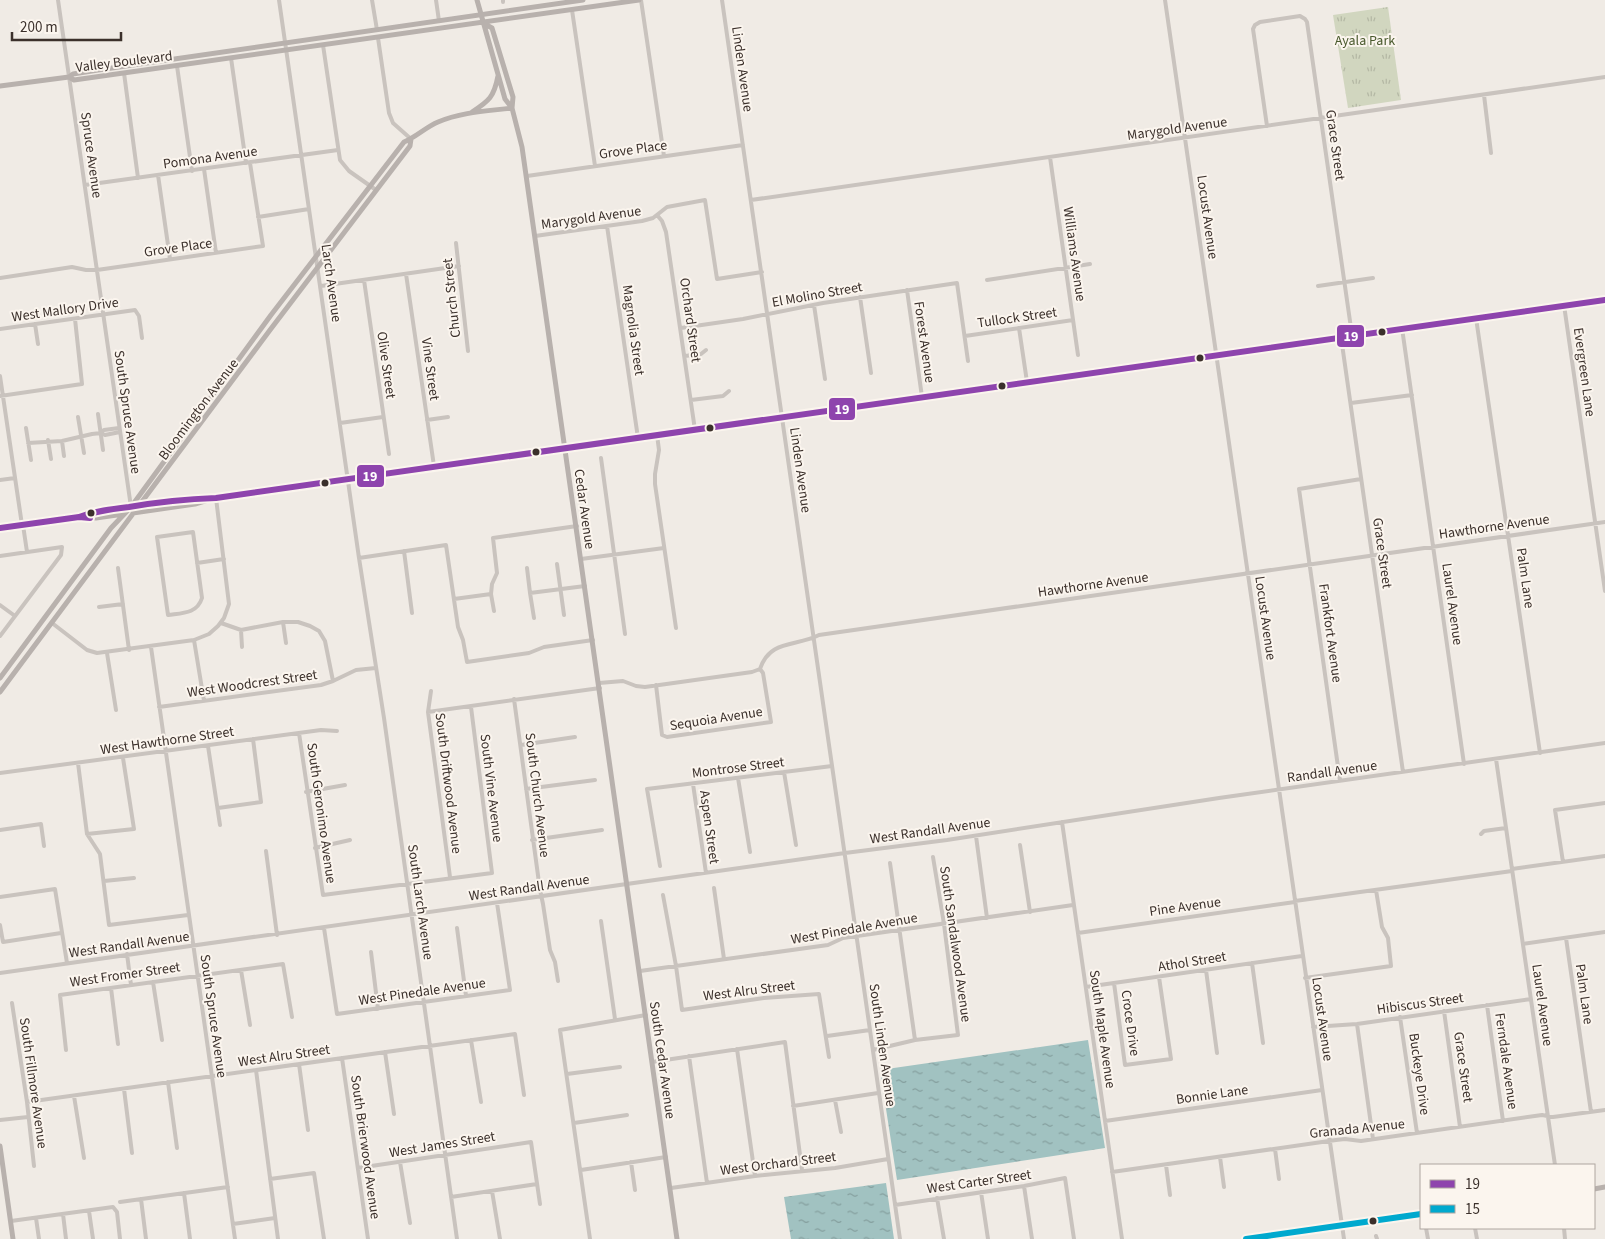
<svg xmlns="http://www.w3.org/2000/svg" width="1605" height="1239" viewBox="0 0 1605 1239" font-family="'Source Sans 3',sans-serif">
<defs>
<pattern id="park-tufts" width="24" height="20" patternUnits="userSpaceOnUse" patternTransform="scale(1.25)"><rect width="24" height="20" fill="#d1d6bf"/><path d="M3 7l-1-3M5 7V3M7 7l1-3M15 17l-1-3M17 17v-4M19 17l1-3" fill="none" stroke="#b4b8a4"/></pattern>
<pattern id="water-ripples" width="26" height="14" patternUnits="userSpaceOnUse" patternTransform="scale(1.25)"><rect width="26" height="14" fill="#a1c2c1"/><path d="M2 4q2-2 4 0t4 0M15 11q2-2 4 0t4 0" fill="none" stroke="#849e9d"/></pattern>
</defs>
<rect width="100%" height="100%" fill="#f0ebe5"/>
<path fill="url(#park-tufts)" d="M1388,7L1401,100L1348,108L1333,15Z"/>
<path fill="url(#water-ripples)" d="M1088,1040L1105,1148L897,1180L880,1070Z
M886,1183L894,1239H791L784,1197Z"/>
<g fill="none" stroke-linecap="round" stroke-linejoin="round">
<path stroke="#c9c3be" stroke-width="4" d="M58,0L131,507L133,512
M279,0L359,558L384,718L457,1239
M372,0L377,30
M436,0L439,21
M503,0V2
M641,0L664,156
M722,0L900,1239
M1165,0L1344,1239
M572,10L595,166
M378,38L389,113L393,123L411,139
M323,45L340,160L349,171L376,190
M231,58L246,163
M177,66L192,171
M124,73L138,178
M1484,95L1491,153
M1267,126L1253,29L1255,25L1260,22L1300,16L1305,19L1307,22L1352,335
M1050,157L1078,355
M204,169L216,253
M158,175L170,259
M527,176L743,145
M85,185L338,150
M751,200L1605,77
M657,215L662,221L666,232L695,430
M258,217L309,209
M607,226L638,438
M535,236L642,221L653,218L667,207L705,200L717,279L762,272
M456,243L468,351
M406,274L434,466
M0,278L72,267L86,270H97L263,246L250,163
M364,280L389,454
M987,280L1090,264
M321,286L459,266
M1318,286L1373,278
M907,290L922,397
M860,297L871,373
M814,305L825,379
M1564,305L1605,591
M1476,318L1540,753
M35,324L38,344
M681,328L743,319L823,303L957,283L968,361
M1019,328L1027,382
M1402,328L1464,764
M0,329L135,310L139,316L142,338
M965,336L1073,320
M1341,337L1403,772
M685,356L701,354L706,350
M0,376L22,525
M0,396L82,384L75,319
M691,400L723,396L729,391
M1351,403L1412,395
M98,414L103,450
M78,417L84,453
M427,420L448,417
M340,423L383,417
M26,428L31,460
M101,433L104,430L119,428
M657,435L659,450L655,474V484L676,628
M48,440L51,459
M62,441L64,456
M28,443L62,441L92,434L101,433L105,435L120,432
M601,458L625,634
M0,480L15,478
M23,525L27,552
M193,532L202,598C197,614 182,613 168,615L157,537Z
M404,551L412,613
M0,556L62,547L61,555L0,636
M359,558L446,545L458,627L463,640L467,662L529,653L544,647L593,640
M581,559L664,548
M197,563L224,559
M557,564L564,615
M118,568L129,650
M527,568L530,593
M454,599L491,594
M0,605L15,616
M99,607L123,604
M494,611L491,594L492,584L497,573L493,538L577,526
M534,618L530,593L585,586
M283,622L286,643
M52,623L87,650L97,653L194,640L209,634L218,626L224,618L229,604L216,498
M221,623L241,630L283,622H298L310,626L319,631L325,641L333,681
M241,630L242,647
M194,640L204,701
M151,647L235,1239
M107,653L116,710
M599,683L623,681L636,686L645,687L752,672L760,669C770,639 796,647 819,635L1605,522
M656,685L662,735L667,737L771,722L763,673L760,669
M431,691L428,712L450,877
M514,699L540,890L543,904L550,950L555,962L558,981
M159,707L321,685L333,681L356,670L376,668
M428,712L600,688
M299,733L323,895L492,873L471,707
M521,745L575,737
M208,746L220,825
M1496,759L1555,1165
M78,763L87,834L100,854L109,925L188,915
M784,772L796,845
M0,773L321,730L337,731
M738,778L750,852
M1340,781L1299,489L1361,479
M693,784L706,873
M526,789L595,780
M306,792L345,785
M218,808L261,802L253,739
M1062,822L1122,1239
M0,830L41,824L44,846
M87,834L134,829L123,758
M1481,834L1484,831L1506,828
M976,836L987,918
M532,840L602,830
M1020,845L1030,912
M315,848L350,840
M266,851L277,935
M1563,862L1555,810L1605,803
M890,863L915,1040
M660,866L647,789L832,766
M1512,869L1605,856
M104,881L134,878
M714,888L724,959
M663,895L676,966L682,1010L764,998L819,994L829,1057
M0,897L55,889L67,963
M1295,901L1512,871
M601,921L615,1019
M0,925L3,942L61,933
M324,928L337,1014L510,990L497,903
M457,928L466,996
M1078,933L1295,902
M1566,938L1591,1112
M1523,944L1605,932
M371,952L378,1009
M127,954L131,985
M1252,963L1263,1043
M241,970L250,1025
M1206,970L1217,1053
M640,971L828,945L843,938L1073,905
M0,973L845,853L947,840L1219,798L1605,743
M1305,978L1391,966L1388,938L1382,927L1376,890
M153,982L162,1040
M1114,983L1125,1065L1171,1059L1159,977
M1086,987L1302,956
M111,988L118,1044
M12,1003L27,1102L34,1166
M1487,1005L1503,1121
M1444,1011L1460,1127
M1400,1017L1417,1133
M1357,1024L1373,1139
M1313,1027L1357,1024L1531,999
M827,1036L870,1030
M471,1040L481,1102
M737,1049L755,1176
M66,1050L60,995L283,964L292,1017
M873,1050L915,1040L958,1035L944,924L933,857
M385,1052L394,1114
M689,1056L707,1183
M342,1058L368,1239
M652,1062L785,1042L802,1170
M299,1064L308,1130
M256,1070L278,1239
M567,1074L620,1067
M168,1082L177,1148
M124,1089L132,1153
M74,1096L84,1158
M835,1100L841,1132
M27,1102L515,1034L524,1095
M793,1106L878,1093
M0,1120L28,1117
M1105,1121L1322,1090
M574,1123L627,1115
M1275,1149L1279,1179
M1220,1157L1224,1187
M400,1162L410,1223
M631,1162L635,1190
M1166,1165L1170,1195
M358,1168L531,1142L540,1204
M581,1170L666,1157
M1112,1172L1336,1140L1345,1139L1361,1141L1542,1115L1553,1117L1605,1110
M270,1179L314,1173L324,1239
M1024,1186L1032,1239
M671,1188L755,1176L835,1168L888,1159
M492,1191L500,1239
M981,1192L988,1239
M184,1193L190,1239
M451,1197L537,1184
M937,1198L944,1239
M141,1199L146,1239
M120,1202L228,1187
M895,1205L1024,1186L1065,1178L1074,1239
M89,1211L93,1239
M63,1214L66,1239
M36,1218L39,1239
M11,1221L113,1207L117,1212L120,1239
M233,1224L275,1218
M1426,1228L1428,1239
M1475,1228L1477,1239
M1564,1228L1565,1239
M1376,1236L1377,1239
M590,1239L560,1030L646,1015"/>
<path stroke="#b8b1ad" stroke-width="5" d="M477,0L505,99L512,108
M483,23L492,28L513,97L512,108L522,147L677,1239
M69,77L73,74L98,70L583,0
M0,86L69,77L74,80L639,0
M472,112C489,101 494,97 498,76
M133,513L195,504L208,500
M79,517C97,510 115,509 133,506C161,502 188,498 216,498L1605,300
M0,528L79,517L96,518L124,514
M0,678L111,528L131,507L271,315L404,142C416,137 426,127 438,122C461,112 488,111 512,108
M0,692L270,330L410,146L411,139
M0,1146L13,1239
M1594,1189L1605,1187
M1246,1239L1421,1214"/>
<g stroke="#fbf5ee" stroke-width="10">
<path id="bus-1" d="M79,517C95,511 112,509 129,507C158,502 187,499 216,498L1605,300
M0,528L79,517L90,518"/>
</g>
<g stroke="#fbf5ee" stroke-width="10">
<path id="bus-2" d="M1246,1239L1421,1214"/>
</g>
<use href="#bus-1" stroke="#8e44ad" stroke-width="6"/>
<use href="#bus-2" stroke="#00a9ce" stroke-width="6"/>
</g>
<g fill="#3b302b" stroke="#fbf5ee" stroke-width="2">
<circle cx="1382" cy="332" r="4.5"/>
<circle cx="1200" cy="358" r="4.5"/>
<circle cx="1002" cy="386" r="4.5"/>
<circle cx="710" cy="428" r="4.5"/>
<circle cx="536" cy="452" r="4.5"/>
<circle cx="325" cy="483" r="4.5"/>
<circle cx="91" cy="513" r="4.5"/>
<circle cx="1373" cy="1221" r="4.5"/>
</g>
<g text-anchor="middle" stroke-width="4" stroke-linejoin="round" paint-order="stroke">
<g font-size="14" fill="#4a5a2e" stroke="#fbf5ee">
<text x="1365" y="45">Ayala Park</text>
</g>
<g font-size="14" fill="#3b302b" stroke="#fbf5ee">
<text transform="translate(124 61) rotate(-7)" y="5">Valley Boulevard</text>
<text transform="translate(743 69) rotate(82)" y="5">Linden Avenue</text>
<text transform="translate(1177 128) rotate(-8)" y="5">Marygold Avenue</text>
<text transform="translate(1336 145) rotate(82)" y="5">Grace Street</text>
<text transform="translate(633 149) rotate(-8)" y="5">Grove Place</text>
<text transform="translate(92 155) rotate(82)" y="5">Spruce Avenue</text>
<text transform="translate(210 157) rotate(-8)" y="5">Pomona Avenue</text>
<text transform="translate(591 217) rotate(-8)" y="5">Marygold Avenue</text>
<text transform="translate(1208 217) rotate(82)" y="5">Locust Avenue</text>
<text transform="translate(178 247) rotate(-8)" y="5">Grove Place</text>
<text transform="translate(1075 254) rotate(82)" y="5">Williams Avenue</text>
<text transform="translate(332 283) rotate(82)" y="5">Larch Avenue</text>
<text transform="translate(817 294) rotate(-10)" y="5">El Molino Street</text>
<text transform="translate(451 298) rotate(-96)" y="5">Church Street</text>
<text transform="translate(65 309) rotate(-8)" y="5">West Mallory Drive</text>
<text transform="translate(1017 317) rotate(-8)" y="5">Tullock Street</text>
<text transform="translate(691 320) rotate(82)" y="5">Orchard Street</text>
<text transform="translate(634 330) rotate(82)" y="5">Magnolia Street</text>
<text transform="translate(925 342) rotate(82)" y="5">Forest Avenue</text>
<text transform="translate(387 365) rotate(82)" y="5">Olive Street</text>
<text transform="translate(431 369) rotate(82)" y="5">Vine Street</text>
<text transform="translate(1585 372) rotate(82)" y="5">Evergreen Lane</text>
<text transform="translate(198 409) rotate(-53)" y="5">Bloomington Avenue</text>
<text transform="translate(128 412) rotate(82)" y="5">South Spruce Avenue</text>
<text transform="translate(801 470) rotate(82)" y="5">Linden Avenue</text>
<text transform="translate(585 509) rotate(82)" y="5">Cedar Avenue</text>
<text transform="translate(1494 526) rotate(-8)" y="5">Hawthorne Avenue</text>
<text transform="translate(1383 553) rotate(82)" y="5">Grace Street</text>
<text transform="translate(1526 578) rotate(82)" y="5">Palm Lane</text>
<text transform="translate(1093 584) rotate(-8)" y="5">Hawthorne Avenue</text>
<text transform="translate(1453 604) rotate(82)" y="5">Laurel Avenue</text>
<text transform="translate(1266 618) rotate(82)" y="5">Locust Avenue</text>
<text transform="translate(1331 633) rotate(82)" y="5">Frankfort Avenue</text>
<text transform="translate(252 683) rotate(-8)" y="5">West Woodcrest Street</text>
<text transform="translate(716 718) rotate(-9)" y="5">Sequoia Avenue</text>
<text transform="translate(167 740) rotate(-8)" y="5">West Hawthorne Street</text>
<text transform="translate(738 767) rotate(-7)" y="5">Montrose Street</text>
<text transform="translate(1332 771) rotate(-8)" y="5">Randall Avenue</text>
<text transform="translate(449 783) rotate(83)" y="5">South Driftwood Avenue</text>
<text transform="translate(492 788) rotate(83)" y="5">South Vine Avenue</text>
<text transform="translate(538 795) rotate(83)" y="5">South Church Avenue</text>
<text transform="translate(322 813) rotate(82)" y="5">South Geronimo Avenue</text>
<text transform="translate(710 827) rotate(82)" y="5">Aspen Street</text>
<text transform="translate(930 830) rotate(-8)" y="5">West Randall Avenue</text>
<text transform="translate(529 887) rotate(-8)" y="5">West Randall Avenue</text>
<text transform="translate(421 902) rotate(82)" y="5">South Larch Avenue</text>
<text transform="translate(1185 906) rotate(-8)" y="5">Pine Avenue</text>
<text transform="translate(854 928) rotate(-10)" y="5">West Pinedale Avenue</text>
<text transform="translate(129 944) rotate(-8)" y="5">West Randall Avenue</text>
<text transform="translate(956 944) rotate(82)" y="5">South Sandalwood Avenue</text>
<text transform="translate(1192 961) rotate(-9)" y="5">Athol Street</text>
<text transform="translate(125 974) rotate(-8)" y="5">West Fromer Street</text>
<text transform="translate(749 990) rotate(-7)" y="5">West Alru Street</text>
<text transform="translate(422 991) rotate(-8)" y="5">West Pinedale Avenue</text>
<text transform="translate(1585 994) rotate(82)" y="5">Palm Lane</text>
<text transform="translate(1420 1003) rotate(-8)" y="5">Hibiscus Street</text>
<text transform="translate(1543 1005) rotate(82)" y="5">Laurel Avenue</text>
<text transform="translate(214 1016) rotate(82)" y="5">South Spruce Avenue</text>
<text transform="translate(1323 1019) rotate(82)" y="5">Locust Avenue</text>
<text transform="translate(1131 1023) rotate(82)" y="5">Croce Drive</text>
<text transform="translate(1103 1029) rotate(82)" y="5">South Maple Avenue</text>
<text transform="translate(883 1045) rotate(82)" y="5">South Linden Avenue</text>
<text transform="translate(284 1055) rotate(-8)" y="5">West Alru Street</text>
<text transform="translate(663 1060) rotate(82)" y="5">South Cedar Avenue</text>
<text transform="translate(1507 1061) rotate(82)" y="5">Ferndale Avenue</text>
<text transform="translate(1464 1067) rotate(82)" y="5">Grace Street</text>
<text transform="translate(1420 1074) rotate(82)" y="5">Buckeye Drive</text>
<text transform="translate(34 1083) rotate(82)" y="5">South Fillmore Avenue</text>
<text transform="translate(1212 1094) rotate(-8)" y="5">Bonnie Lane</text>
<text transform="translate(1357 1128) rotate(-6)" y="5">Granada Avenue</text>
<text transform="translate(442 1144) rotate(-9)" y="5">West James Street</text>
<text transform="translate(366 1147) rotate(82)" y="5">South Brierwood Avenue</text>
<text transform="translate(778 1163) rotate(-7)" y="5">West Orchard Street</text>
<text transform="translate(979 1181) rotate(-8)" y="5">West Carter Street</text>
</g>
</g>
<g stroke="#fbf5ee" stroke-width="2">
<rect x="1336" y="324" width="29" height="24" rx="5" fill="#8e44ad"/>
<rect x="828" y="397" width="28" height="24" rx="5" fill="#8e44ad"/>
<rect x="356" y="464" width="29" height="24" rx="5" fill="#8e44ad"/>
</g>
<g font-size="14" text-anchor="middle" font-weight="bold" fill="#fff">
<text x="1351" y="341">19</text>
<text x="842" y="414">19</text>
<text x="370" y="481">19</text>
</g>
<rect x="1420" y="1164" width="175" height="65" fill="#fbf5ee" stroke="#aea6a0"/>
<rect x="1430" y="1180" width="25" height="8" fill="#8e44ad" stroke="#aea6a0"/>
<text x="1465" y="1189" font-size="15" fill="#3b302b">19</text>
<rect x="1430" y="1205" width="25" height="8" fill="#00a9ce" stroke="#aea6a0"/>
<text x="1465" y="1214" font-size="15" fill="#3b302b">15</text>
<path d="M12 32v8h109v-8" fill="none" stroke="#3b302b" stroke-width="2.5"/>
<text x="20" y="32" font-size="15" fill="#3b302b" stroke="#fbf5ee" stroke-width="4" paint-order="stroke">200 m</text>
</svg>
